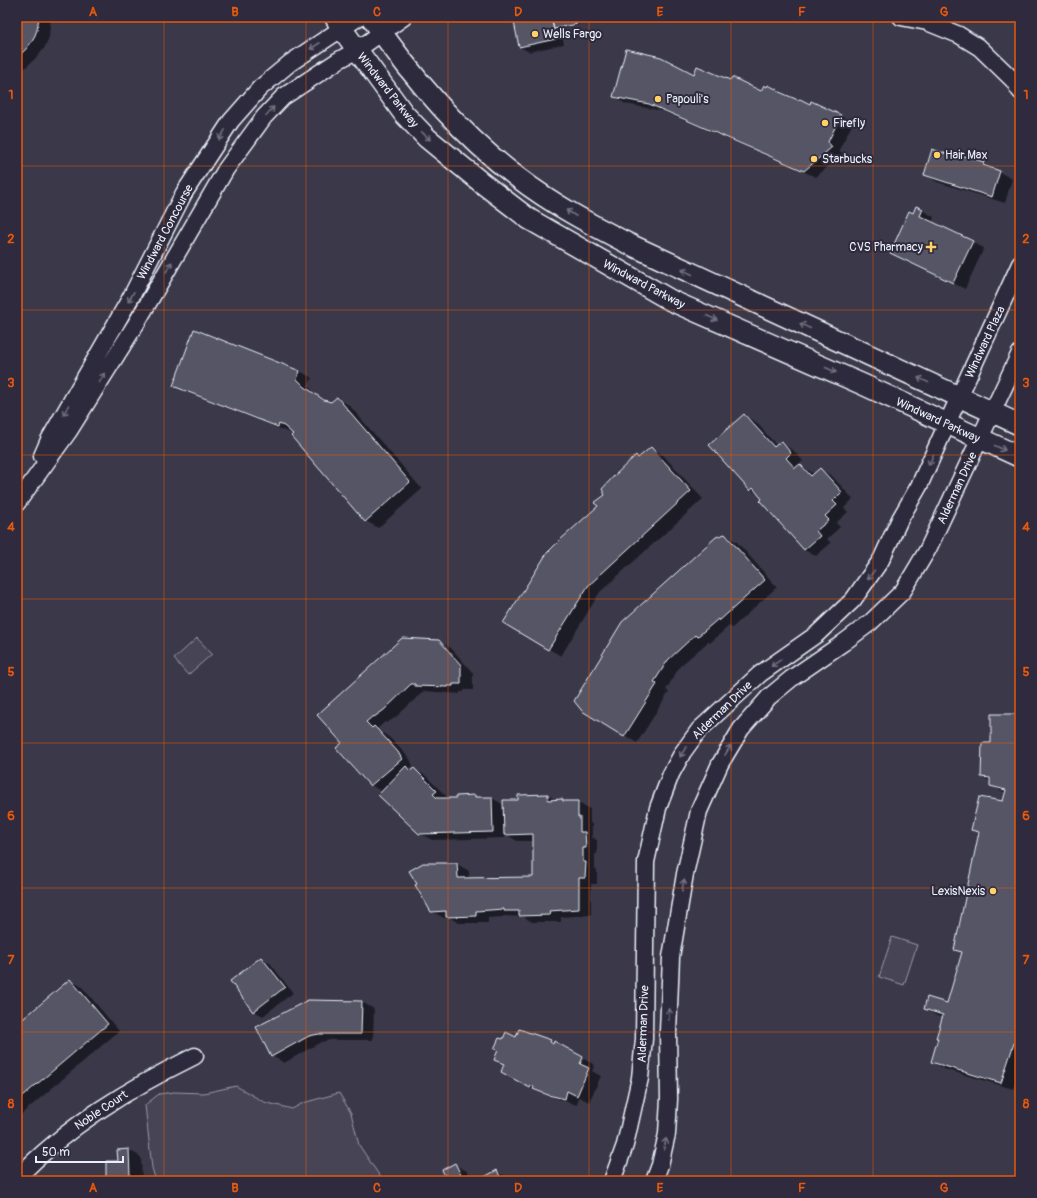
<svg xmlns="http://www.w3.org/2000/svg" width="1037" height="1198" viewBox="0 0 1037 1198" font-family="Pangolin,sans-serif">
<rect width="100%" height="100%" fill="#2f2a3d"/>
<filter id="ink" filterUnits="userSpaceOnUse"><feTurbulence type="fractalNoise" baseFrequency=".025" numOctaves="2"/><feDisplacementMap in="SourceGraphic" scale="8" xChannelSelector="R" yChannelSelector="G"/><feConvolveMatrix kernelMatrix="1 2 1 2 8 2 1 2 1" color-interpolation-filters="sRGB"/></filter>
<g filter="url(#ink)">
<path fill="#3b3749" d="M17,17H1020V1181H17Z"/>
<path fill="#464455" stroke="#979aa6" d="M197,638L212,654L188,675L174,659Z
M892,937L917,945L904,985L879,977Z
M236,1086L264,1102L292,1109L303,1103L339,1093L351,1113L359,1145L383,1181H156L152,1168L145,1105L159,1094L174,1092L204,1093Z"/>
<path fill="#0007" d="M17,17H51L49,37L45,47L38,56L23,70L17,72Z
M514,17H577L579,25L561,29L564,44L529,52L520,47Z
M695,75L761,93L769,86L798,101L810,106L812,103L841,116L853,123L839,150L843,154L816,177L662,111L626,104L614,97Z
M954,157L983,163L1012,179L1005,203L937,182L925,175Z
M922,210L934,217L932,223L984,248L965,289L891,253L913,214Z
M195,330L300,371L312,378L308,386L317,395L332,403L337,398L349,405L422,489L378,528L366,521L292,436L295,434L291,431L290,433L186,392L174,385Z
M744,415L756,422L777,446L781,443L793,450L803,461L799,464L814,474L820,469L832,476L853,499L844,508L848,512L836,523L840,527L827,539L831,543L816,556L804,550L761,496L751,490Z
M651,448L663,455L703,499L600,592L561,656L504,623L599,506L606,495L636,456L639,458Z
M725,535L737,542L777,587L732,628L729,626L710,643L708,642L680,666L666,690L669,692L637,743L583,710Z
M439,641L451,648L473,673V690H464V692H460V694L424,691L396,717L387,723L385,722L377,729L390,738L410,759L413,766L409,769L412,771L414,769L426,776L449,799L475,796L478,798H492L504,805L519,801L548,795L556,800L578,802L590,809V823L592,824V837L597,840V854H595V868L597,870V884H591V915L561,917V922H532L524,917L503,916V917L488,918V923H459L450,918H444L431,911L457,864L469,871V879L534,878V841H517L505,834V838L432,840L419,833L382,792L371,785L337,749Z
M1020,715V1069L1013,1089L944,1069L932,1062L943,1018L937,1016L925,1009L948,1004L963,953L955,949L980,834L973,830L1004,803L1006,793L991,786V782L982,777L992,744Z
M261,958L270,963L293,993L263,1016L254,1011L231,981Z
M70,980L82,987L119,1031L17,1118V1026Z
M308,1001L362,1002L374,1009L373,1040H331L321,1042L284,1063L272,1056Z
M517,1038L550,1041L595,1065L592,1071L601,1076L589,1102L579,1097L577,1105L546,1095L528,1087L505,1065L495,1059L503,1041Z
M129,1150L141,1157L142,1178L148,1181H116L107,1176Z
M455,1165L467,1171L471,1179L475,1181H449Z
M497,1172L509,1179L510,1181H479Z"/>
<path fill="#575565" stroke="#e8f1f8" d="M17,17H39L37,30L33,40L26,49L17,58Z
M513,17H551L556,39L519,47Z
M551,17H575L577,24L554,29Z
M626,49L661,57L694,74L697,66L730,80L732,77L761,91L764,85L767,87L768,85L778,90L777,91L798,100L800,99L810,104L811,101L841,115L828,142L832,147L804,171L649,104L613,97Z
M932,149L953,156L954,153L984,162L983,165L1000,171L992,197L924,175Z
M916,206L923,209L920,216L973,241L953,283L890,253L909,211L913,213Z
M194,329L300,371L297,379L305,387L324,400L331,402L337,397L410,482L365,522L291,436L293,434L284,426L279,424L278,427L173,386Z
M744,414L774,447L781,441L791,453L786,458L795,468L800,464L811,476L820,468L842,492L833,501L837,505L825,516L829,520L816,531L820,536L804,550L760,501L762,499L753,488L750,491L709,445Z
M651,447L691,491L588,586L548,650L503,623L547,553L560,540L598,506L594,503L605,495L602,489L614,476L636,455L638,458Z
M725,534L765,580L719,621L718,619L697,637L695,635L668,660L654,682L657,684L624,737L582,711L574,701L622,622L716,537Z
M402,638L439,640L461,665V684H453V686H448V687L415,686V684H411L384,710L374,717L373,716L366,722L372,728L374,726L378,730L398,752L402,759L370,786L336,748L342,743L317,715Z
M991,714H1020V1025L1001,1083L931,1062L938,1038H936L943,1015L924,1009L927,997L947,1003L962,952L954,950L979,832L971,830L979,797L1003,801L1006,790L990,786V778L981,777L982,743H991Z
M406,766L410,771L414,768L437,791L433,794L437,798H456V796L475,795V797H492L493,832L419,834L378,795Z
M548,794V800L562,799L563,801H578V817H580V832H585L586,848H583V862H586L585,878H579V909L549,911L550,915L519,916V911H504V909L476,911V916L446,917V911L431,912L415,885L417,884L409,871L423,863H457L458,878L533,877V834L504,835L503,800H518V795Z
M261,957L285,987L253,1012L230,981Z
M70,979L108,1024L17,1101V1024Z
M308,1000L362,1001L361,1034H319L309,1036L271,1057L256,1027Z
M519,1029L551,1040L550,1042L553,1044L554,1041L583,1057L580,1064L589,1068L577,1096L567,1091L565,1099L548,1095L533,1089L534,1087L531,1086L530,1088L501,1072L504,1064L494,1060L498,1050L494,1049L499,1038L503,1039L506,1032L516,1037Z
M129,1149L130,1177H143L144,1181H117L116,1176L106,1177V1161H118L117,1150Z
M455,1163L464,1181H448L442,1170Z
M497,1170L502,1181H477Z"/>
<g fill="none" stroke-linecap="round" stroke-linejoin="round">
<g stroke="#e8f1f8" stroke-width="19">
<path id="minor" d="M901,17L927,22L959,35L980,48L1013,80L1020,91
M42,456L49,440L131,297L184,193L231,121L260,88L290,63L359,17
M17,503L69,431L136,324L226,169L264,117L283,97L339,60L357,50L404,17
M17,1178C67,1126 130,1088 195,1056
M612,1181L625,1145L640,1078L644,1039L646,862L658,808L671,774L683,752L699,730L760,674L817,634L853,600L881,560L900,519L919,486L959,397L1020,264
M654,1181L660,1165L667,1134L669,1099L668,1032L671,957L685,874L699,811L720,764L741,729L769,697L792,678L843,643L871,622L903,591L928,549L1020,353"/>
</g>
<g stroke="#e8f1f8" stroke-width="23">
<path id="major" d="M335,17L342,29L404,114L427,138L482,183L529,219L672,301L864,385L1020,457
M371,17C411,76 460,134 517,177C552,204 590,224 629,244L1020,425"/>
</g>
<use href="#minor" stroke="#2f2a3d" stroke-width="16"/>
<use href="#major" stroke="#2f2a3d" stroke-width="20"/>
</g>
<defs><path id="oneway-shaft" d="M-6 0H5M1.5-3L5.5 0L1.5 3" fill="none" stroke-width="1.6" stroke-linecap="round" stroke-linejoin="round"/></defs>
<g stroke="#70707e">
<use href="#oneway-shaft" transform="translate(315 46) rotate(147)"/>
<use href="#oneway-shaft" transform="translate(270 111) rotate(-48)"/>
<use href="#oneway-shaft" transform="translate(222 135) rotate(122)"/>
<use href="#oneway-shaft" transform="translate(426 136) rotate(43)"/>
<use href="#oneway-shaft" transform="translate(571 213) rotate(-147)"/>
<use href="#oneway-shaft" transform="translate(169 267) rotate(-60)"/>
<use href="#oneway-shaft" transform="translate(687 272) rotate(-155)"/>
<use href="#oneway-shaft" transform="translate(131 297) rotate(119)"/>
<use href="#oneway-shaft" transform="translate(712 318) rotate(24)"/>
<use href="#oneway-shaft" transform="translate(805 326) rotate(-155)"/>
<use href="#oneway-shaft" transform="translate(831 370) rotate(24)"/>
<use href="#oneway-shaft" transform="translate(102 378) rotate(-58)"/>
<use href="#oneway-shaft" transform="translate(923 380) rotate(-155)"/>
<use href="#oneway-shaft" transform="translate(66 410) rotate(119)"/>
<use href="#oneway-shaft" transform="translate(1000 448) rotate(24)"/>
<use href="#oneway-shaft" transform="translate(931 460) rotate(114)"/>
<use href="#oneway-shaft" transform="translate(871 575) rotate(125)"/>
<use href="#oneway-shaft" transform="translate(776 663) rotate(145)"/>
<use href="#oneway-shaft" transform="translate(728 750) rotate(-59)"/>
<use href="#oneway-shaft" transform="translate(683 752) rotate(122)"/>
<use href="#oneway-shaft" transform="translate(683 885) rotate(-80)"/>
<use href="#oneway-shaft" transform="translate(669 1014) rotate(-88)"/>
<use href="#oneway-shaft" transform="translate(665 1144) rotate(-78)"/>
</g>
</g>
<path fill="none" stroke="#e8590c" stroke-width="1" stroke-opacity="0.55" d="M164,17V1181M306,17V1181M448,17V1181M589,17V1181M731,17V1181M873,17V1181M17,166H1020M17,310H1020M17,455H1020M17,599H1020M17,743H1020M17,888H1020M17,1032H1020"/>
<g fill="#ffd166" stroke="#2f2a3d" stroke-width="1.5">
<circle cx="535" cy="34" r="4"/>
<circle cx="658" cy="99" r="4"/>
<circle cx="825" cy="123" r="4"/>
<circle cx="937" cy="155" r="4"/>
<circle cx="814" cy="159" r="4"/>
<path d="M929 241h4v4h4v4h-4v4h-4v-4h-4v-4h4z"/>
<circle cx="993" cy="891" r="4"/>
</g>
<g text-anchor="middle" stroke-width="4" stroke-linejoin="round" paint-order="stroke">
<g font-size="12" fill="#e8f1f8" stroke="#2f2a3d" text-anchor="start">
<text x="543" y="38">Wells Fargo</text>
<text x="666" y="103">Papouli's</text>
<text x="833" y="127">Firefly</text>
<text x="945" y="159">Hair Max</text>
<text x="822" y="163">Starbucks</text>
<text x="923" y="251" text-anchor="end">CVS Pharmacy</text>
<text x="985" y="895" text-anchor="end">LexisNexis</text>
</g>
<g font-size="12" fill="#e8f1f8" stroke="#2f2a3d">
<text transform="translate(388 90) rotate(52)" y="4">Windward Parkway</text>
<text transform="translate(165 232) rotate(-62)" y="4">Windward Concourse</text>
<text transform="translate(644 284) rotate(28)" y="4">Windward Parkway</text>
<text transform="translate(985 342) rotate(-65)" y="4">Windward Plaza</text>
<text transform="translate(938 420) rotate(25)" y="4">Windward Parkway</text>
<text transform="translate(957 488) rotate(-65)" y="4">Alderman Drive</text>
<text transform="translate(722 710) rotate(-44)" y="4">Alderman Drive</text>
<text transform="translate(643 1024) rotate(-88)" y="4">Alderman Drive</text>
<text transform="translate(101 1110) rotate(-34)" y="4">Noble Court</text>
</g>
</g>
<rect width="1037" height="1198" fill="none" stroke="#2f2a3d" stroke-width="44"/>
<path d="M36 1156v6h87v-6" fill="none" stroke="#e8f1f8" stroke-width="2"/>
<text x="42" y="1156" font-size="12" fill="#e8f1f8" stroke="#2f2a3d" stroke-width="3" paint-order="stroke">50 m</text>
<rect x="22" y="22" width="993" height="1154" fill="none" stroke="#e8590c" stroke-width="1.5"/>
<g font-size="13" text-anchor="middle" font-weight="bold" fill="#e8590c">
<text x="93" y="16">A</text>
<text x="235" y="16">B</text>
<text x="377" y="16">C</text>
<text x="518" y="16">D</text>
<text x="660" y="16">E</text>
<text x="802" y="16">F</text>
<text x="944" y="16">G</text>
<text x="11" y="99">1</text>
<text x="1026" y="99">1</text>
<text x="11" y="243">2</text>
<text x="1026" y="243">2</text>
<text x="11" y="387">3</text>
<text x="1026" y="387">3</text>
<text x="11" y="531">4</text>
<text x="1026" y="531">4</text>
<text x="11" y="676">5</text>
<text x="1026" y="676">5</text>
<text x="11" y="820">6</text>
<text x="1026" y="820">6</text>
<text x="11" y="964">7</text>
<text x="1026" y="964">7</text>
<text x="11" y="1108">8</text>
<text x="1026" y="1108">8</text>
<text x="93" y="1192">A</text>
<text x="235" y="1192">B</text>
<text x="377" y="1192">C</text>
<text x="518" y="1192">D</text>
<text x="660" y="1192">E</text>
<text x="802" y="1192">F</text>
<text x="944" y="1192">G</text>
</g>
</svg>
